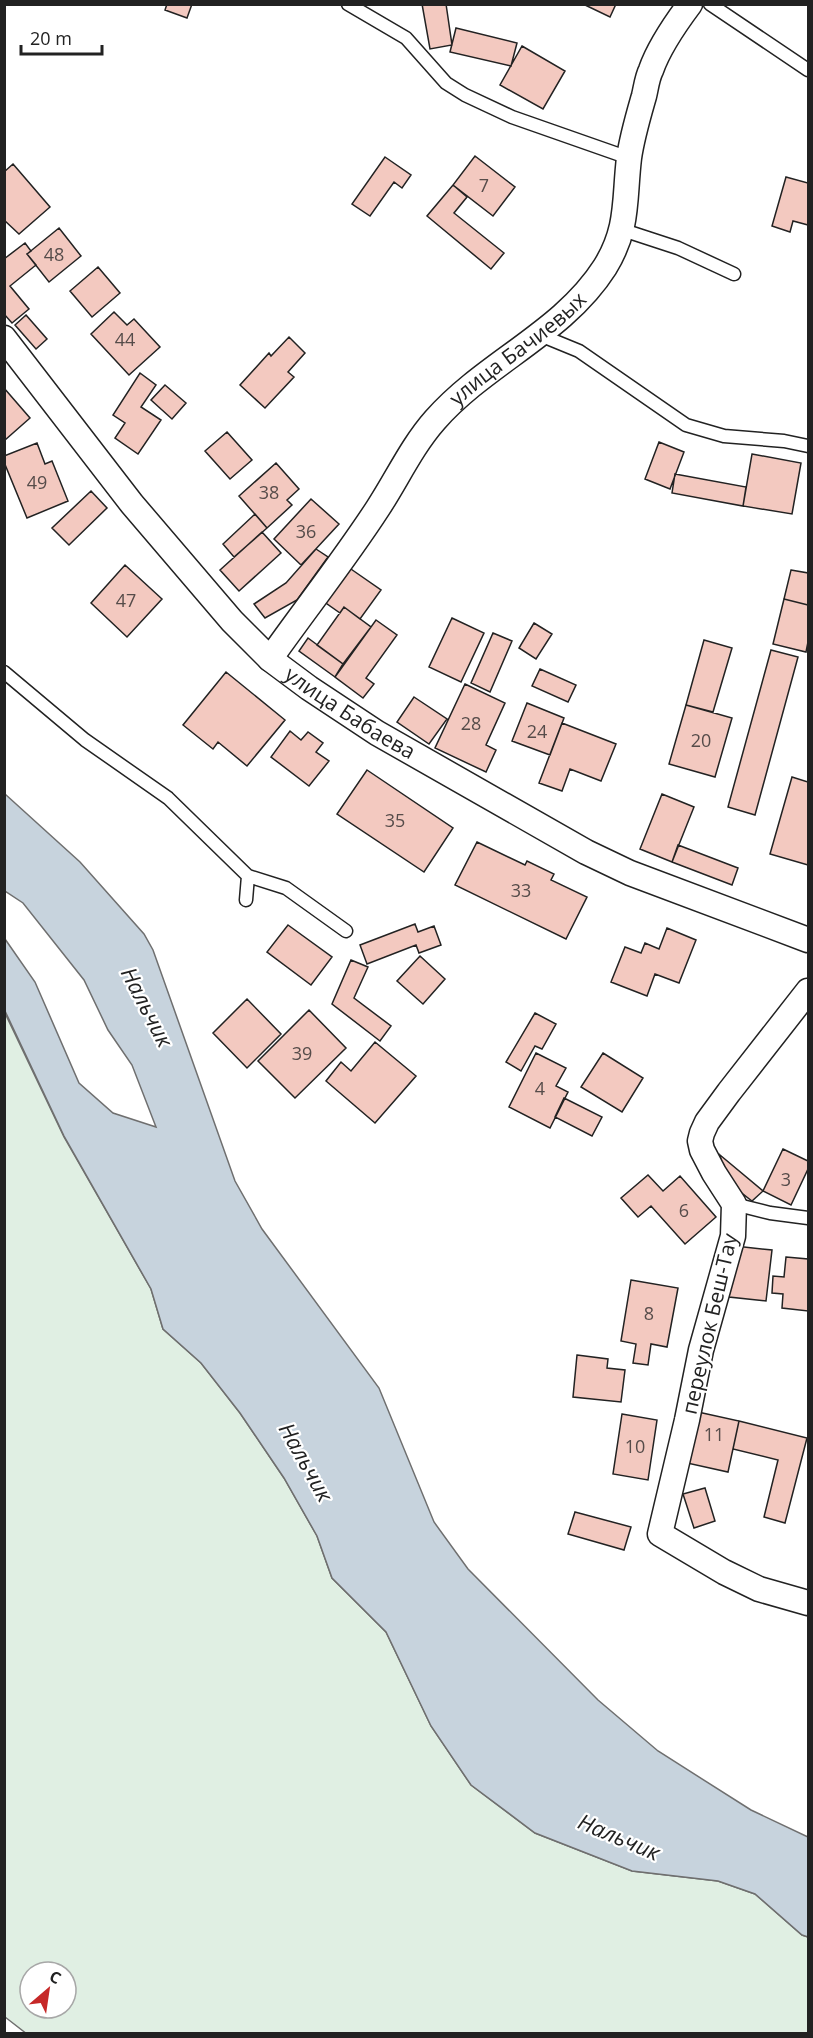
<svg xmlns="http://www.w3.org/2000/svg" width="813" height="2038" viewBox="0 0 813 2038" font-family="'Open Sans',sans-serif">
<rect width="100%" height="100%" fill="#fff"/>
<path fill="#e0efe3" stroke="#6f6f6f" stroke-width="1.5" fill-rule="evenodd" d="M4,1011L64,1137L151,1289L163,1329L201,1363L240,1413L284,1478L317,1536L332,1578L386,1632L431,1726L471,1785L535,1833L632,1871L718,1881L755,1894L802,1935L808,1937V2033L27,2034L5,2017ZM30,1972H66V2008H30Z"/>
<path fill="#c7d3dd" stroke="#6f6f6f" stroke-width="1.5" d="M5,794L80,862L144,934L153,950L235,1181L262,1229L379,1388L434,1522L468,1569L598,1700L658,1751L751,1810L808,1837V1937L802,1935L755,1894L718,1881L632,1871L535,1833L471,1785L431,1726L386,1632L332,1578L317,1536L284,1478L240,1413L201,1363L163,1329L151,1289L64,1136L5,1011V939L35,982L79,1083L113,1113L156,1127L132,1065L108,1030L84,980L23,903L5,891Z"/>
<path fill="#f3c9c0" stroke="#222" stroke-width="1.5" d="M167,4H192L187,18L165,10Z
M422,4H446L452,45L430,49Z
M583,4H616L610,17Z
M456,28L517,43L511,66L450,52Z
M522,46L565,71L543,109L500,85Z
M475,156L515,187L493,216L453,185Z
M385,157L411,175L402,188L394,182L370,216L352,204Z
M13,164L50,207L19,234L4,220V172Z
M786,177L808,183V225L793,221L790,232L772,226Z
M453,185L467,197L454,213L504,253L491,269L427,216Z
M59,228L81,256L49,282L27,254Z
M25,243L31,251L27,254L36,265L10,286L29,309L12,323L4,314V259Z
M98,267L120,293L92,317L70,291Z
M114,312L127,325L134,319L160,347L129,375L91,334Z
M26,315L47,339L36,349L15,325Z
M289,337L305,353L288,372L294,377L265,408L240,385L269,353L271,356Z
M140,373L156,385L141,407L161,420L138,454L115,438L125,423L113,415Z
M165,385L186,403L172,419L151,400Z
M4,388L30,418L5,440H4Z
M227,432L252,460L230,479L205,451Z
M659,442L684,452L670,489L645,479Z
M37,443L45,464L52,461L68,501L27,518L4,462V456Z
M752,454L801,463L792,514L743,506Z
M276,463L299,489L287,500L292,505L267,528L239,496Z
M675,474L746,487L743,506L672,493Z
M91,491L107,508L69,545L52,528Z
M311,499L339,524L301,565L274,539Z
M255,514L267,528L234,557L223,544Z
M262,532L281,553L239,591L220,570Z
M316,549L328,557L297,600L265,618L254,604L286,583Z
M125,565L162,599L127,637L91,603Z
M348,567L381,590L360,619L344,607L340,613L323,601Z
M791,570L808,573V605L784,599Z
M784,599L808,605V642L806,652L773,644Z
M344,607L371,627L343,664L317,645Z
M452,618L484,633L461,682L429,667Z
M376,620L397,635L366,678L374,684L363,698L335,677Z
M534,623L552,634L536,659L519,648Z
M493,633L512,641L490,692L471,683Z
M308,638L343,664L335,677L299,651Z
M704,640L732,648L713,712L686,705Z
M771,650L798,657L755,815L728,807Z
M540,669L576,685L568,702L532,686Z
M226,672L285,720L247,766L218,742L213,749L183,725Z
M465,684L505,703L486,745L496,750L486,772L435,748Z
M414,697L447,719L429,744L397,722Z
M527,703L564,718L550,755L512,741Z
M686,705L732,718L715,777L669,764Z
M562,723L616,744L601,781L570,769L562,791L539,783Z
M290,731L301,740L308,732L323,743L316,752L329,761L309,786L271,757Z
M367,770L453,828L424,872L337,814Z
M792,777L808,782V865L770,854Z
M662,794L694,807L672,862L640,849Z
M477,842L525,865L527,861L554,874L551,880L587,897L566,939L455,885Z
M678,845L738,868L732,885L672,862Z
M415,924L418,932L434,926L441,945L419,953L416,945L367,964L360,945Z
M288,925L332,957L311,985L267,952Z
M667,928L696,940L679,983L655,974L647,996L611,982L625,947L641,953L645,943L659,949Z
M420,956L445,979L423,1004L397,981Z
M351,960L368,967L354,998L391,1026L380,1041L332,1004Z
M247,999L281,1034L247,1068L213,1033Z
M309,1010L346,1048L295,1098L258,1061Z
M535,1013L556,1024L542,1049L535,1046L521,1071L506,1062Z
M375,1042L416,1076L375,1123L326,1081L341,1062L351,1071Z
M536,1053L566,1068L556,1086L568,1092L550,1128L509,1107Z
M603,1053L643,1078L622,1112L581,1087Z
M564,1098L602,1117L592,1136L555,1117Z
M783,1149L808,1161V1169L791,1205L763,1191Z
M720,1155L763,1191L752,1201L725,1180Z
M648,1175L663,1191L680,1176L716,1217L685,1244L651,1206L638,1217L621,1198Z
M735,1246L772,1250L766,1301L729,1297Z
M786,1257L808,1259V1311L782,1308L783,1294L772,1293L773,1276L784,1277Z
M631,1280L678,1288L667,1347L651,1344L648,1365L633,1363L636,1344L621,1341Z
M577,1355L608,1359L607,1368L625,1370L621,1402L573,1397Z
M698,1412L739,1421L728,1472L687,1463Z
M622,1414L657,1420L648,1480L613,1474Z
M739,1421L807,1438L785,1523L764,1517L778,1460L733,1449Z
M705,1488L715,1521L694,1528L683,1494Z
M575,1512L631,1527L624,1550L568,1534Z"/>
<g fill="none" stroke-linecap="round" stroke-linejoin="round">
<g stroke="#222" stroke-width="15">
<path id="service" d="M348,4L406,38L446,83L465,95L512,117L629,158
M710,4L808,70
M623,230L678,248L734,274
M540,335L579,351L686,425L724,436L784,441L808,446
M4,672L85,740L168,798L248,876L246,900
M248,876L286,888L346,931
M734,1204L770,1213L808,1218"/>
</g>
<g stroke="#222" stroke-width="27">
<g id="minor">
<path id="s1" d="M4,338L132,504L232,621L270,659L309,688L377,733L586,852L630,873L808,940"/>
<path id="s2" d="M270,659C306,608 345,559 378,508C397,479 412,446 435,420C486,362 563,333 605,267C629,228 624,200 629,158C632,137 638,117 644,96C646,88 647,78 651,70C659,47 675,24 690,4"/>
<path d="M808,991L729,1092L707,1122L702,1133L700,1141L702,1150L714,1173L734,1204L733,1236L701,1350L687,1420L660,1534L724,1572L759,1589L808,1603"/>
</g>
</g>
<use href="#service" stroke="#fff" stroke-width="12"/>
<use href="#minor" stroke="#fff" stroke-width="24"/>
</g>
<g text-anchor="middle" stroke-width="4.5" stroke-linejoin="round" paint-order="stroke">
<g font-size="18" fill="#564c4a">
<text x="484" y="192">7</text>
<text x="54" y="261">48</text>
<text x="125" y="346">44</text>
<text x="37" y="489">49</text>
<text x="269" y="499">38</text>
<text x="306" y="538">36</text>
<text x="126" y="607">47</text>
<text x="471" y="730">28</text>
<text x="537" y="738">24</text>
<text x="701" y="747">20</text>
<text x="395" y="827">35</text>
<text x="521" y="897">33</text>
<text x="302" y="1060">39</text>
<text x="540" y="1095">4</text>
<text x="786" y="1186">3</text>
<text x="684" y="1217">6</text>
<text x="649" y="1320">8</text>
<text x="714" y="1441">11</text>
<text x="635" y="1453">10</text>
</g>
<g font-size="21" fill="#222" stroke="#fff">
<text dy="7" stroke="none"><textPath href="#s2" startOffset="400">улица Бачиевых</textPath></text>
<text dy="7" stroke="none"><textPath href="#s1" startOffset="514">улица Бабаева</textPath></text>
<text transform="translate(710 1324) rotate(-77)" y="7">переулок Беш-Тау</text>
</g>
<g font-size="22" font-style="italic" fill="#222" stroke="#fff">
<text transform="translate(147 1007) rotate(63)" y="8">Нальчик</text>
<text transform="translate(306 1462) rotate(61)" y="8">Нальчик</text>
<text transform="translate(619 1837) rotate(23)" y="8">Нальчик</text>
</g>
</g>
<rect width="813" height="2038" fill="none" stroke="#222222" stroke-width="12"/>
<g transform="translate(48 1990) rotate(29)"><circle r="28" fill="#ffffff" stroke="#a7a7a7" stroke-width="1.5"/>
<path d="M0-4.5L10 22L0 15L-10 22Z" fill="#c62828"/>
<text y="-9" font-size="16" font-weight="bold" text-anchor="middle" fill="#222222">С</text>
</g>
<path d="M21 45v9h81v-9" fill="none" stroke="#222222" stroke-width="3"/>
<text x="30" y="45" font-size="18" fill="#222222" stroke="#ffffff" stroke-width="4.5" paint-order="stroke">20 m</text>
</svg>
